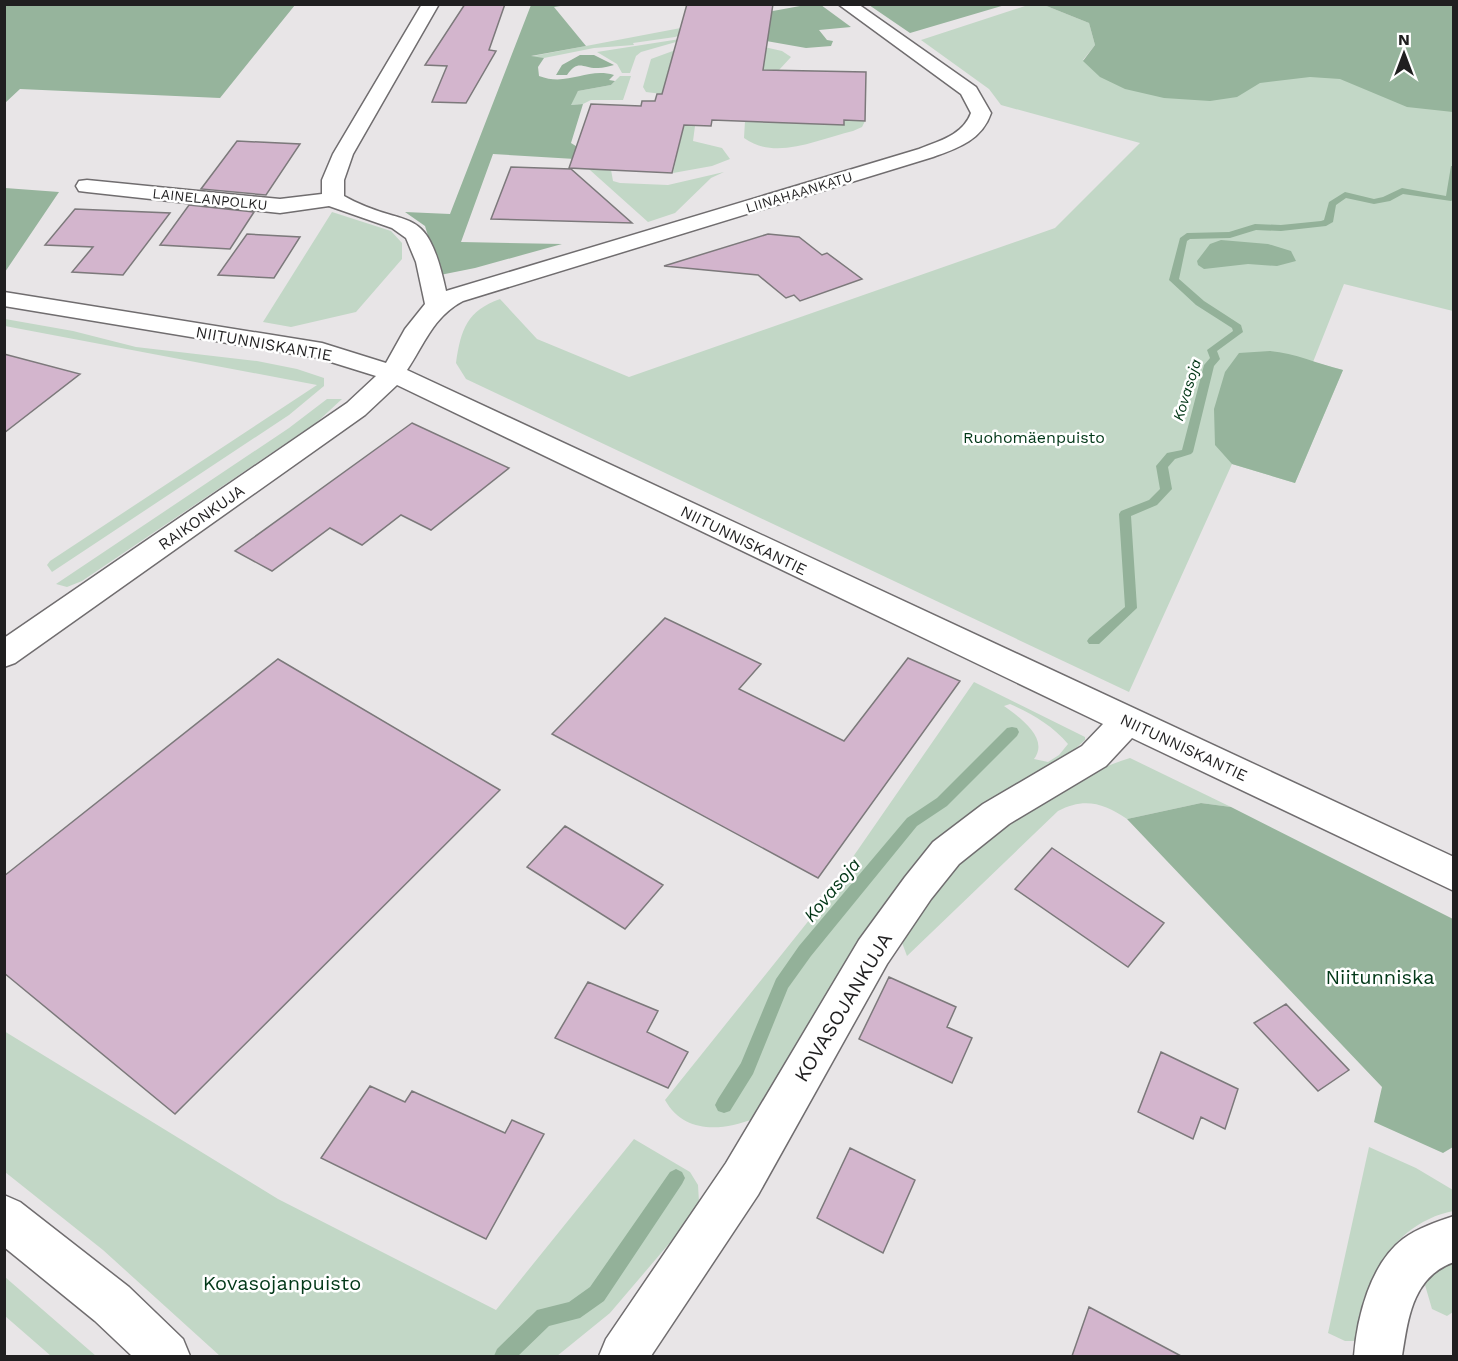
<svg xmlns="http://www.w3.org/2000/svg" width="1458" height="1361" viewBox="0 0 1458 1361" font-family="'Work Sans',sans-serif">
<rect width="100%" height="100%" fill="#e8e5e7"/>
<path fill="#c2d7c6" fill-rule="evenodd" d="M1028,5H1044L1089,23L1095,45L1083,60L1453,5V311L1344,284L1313,362L1343,370L1295,483L1232,464L1129,692L466,379L456,363C461,329 467,311 500,299L537,339L629,377L1055,228L1140,143L1001,105L989,89L921,40Z
M686,27L690,32L675,37L633,43L634,45L594,48L544,58L528,57Z
M680,39L683,40L641,52L636,56L630,73H622L617,64L597,52Z
M760,46L782,51L791,57L779,70L784,73L761,87L766,50L738,49Z
M681,48L691,60H671L662,94L646,92L643,87L651,59Z
M620,76H631L623,100H591L583,104L570,105L578,91L611,85Z
M844,120L865,121L862,127L853,131C819,139 775,161 744,138L745,121L844,125Z
M684,125L695,126L693,141L722,148L730,159L712,166L673,173Z
M581,162L610,164L613,181L620,183L668,185L724,172L711,178L675,213L648,222Z
M332,212L391,231L402,243V259L356,312L291,327L263,322Z
M5,319L73,331L136,347L257,361L297,369L324,378V386L289,415L52,572L47,565L50,561L317,385L5,326Z
M327,399H342L316,423L82,581L67,587L56,584L289,428Z
M974,682L1085,737V740L1066,757L962,829L753,1119C722,1131 684,1134 665,1100L810,919ZM1010,704C1032,714 1052,725 1068,744L1059,755L1048,762L1034,759C1050,738 1019,717 1004,706Z
M1130,758L1231,807L1201,803L1127,819C1104,803 1084,797 1058,811L907,956L901,940C917,918 932,894 949,873C986,828 1074,775 1130,758Z
M4,1031L278,1199L496,1310L634,1139L690,1172L698,1185L699,1202L679,1232L610,1313L557,1356H220L103,1250L5,1172Z
M1369,1147L1416,1168L1453,1190V1211C1417,1218 1385,1246 1373,1281C1367,1300 1365,1322 1361,1341H1345L1328,1333Z
M1453,1258V1312L1447,1316L1432,1309L1425,1285L1441,1263Z
M4,1277H5L96,1356H51L5,1316Z"/>
<path fill="#96b49c" d="M5,4H295V5L220,98L20,89L5,103Z
M811,4L821,5L851,27L819,30L827,40L833,41L831,46L806,48L686,27Z
M531,5H567L554,7L586,46L531,56L544,58L538,67L539,76C568,87 587,67 614,75L609,80L615,81L611,85L578,91L571,105L583,104L571,143L579,148L575,159L493,154L461,242L562,244L475,268L440,275L425,226L405,212L450,214Z
M869,5H1005L910,33Z
M1044,5H1453V112L1407,107L1340,79L1310,77L1260,83L1237,97L1210,101L1164,98L1125,89L1100,77L1083,61L1095,45L1089,23Z
M5,188L59,192L5,272L4,188Z
M1221,240L1268,244L1291,251L1296,261L1277,266L1248,264L1204,269L1198,265L1197,261L1210,244Z
M1270,351C1295,353 1318,364 1343,370L1295,483L1232,464L1215,445L1214,409L1225,372L1239,353Z
M1201,803L1231,807L1453,919V1147L1443,1153L1374,1122L1382,1087L1127,819Z"/>
<path fill="#93b199" d="M580,55H594L614,65C609,66 603,68 598,68C584,69 578,58 567,75H556L562,65Z"/>
<g fill="none" stroke-linecap="round" stroke-linejoin="round">
<path fill="#93b199" fill-rule="evenodd" d="M1451,166H1454V199L1451,201L1403,194L1390,201L1374,204L1346,198L1336,205L1333,222L1326,226L1281,231L1256,230L1230,238L1190,239L1187,241L1179,279L1204,301L1241,325L1243,332L1217,351L1220,359L1214,366L1193,452L1191,454L1175,459L1168,467L1172,489L1157,505L1131,516L1137,608L1099,644H1089L1087,641L1089,638L1125,607L1119,514L1121,511L1149,500L1160,489L1156,466L1167,453L1182,450L1204,365L1210,358L1207,350L1233,331L1232,328L1196,305L1169,280L1180,238L1187,233L1229,232L1255,224L1281,225L1321,221L1324,220L1329,202L1345,192L1374,199L1383,197L1402,188L1446,196Z
M1012,727L1017,728L1019,732L1017,736L947,806L917,826L811,956L788,988L753,1074L730,1111L724,1113L718,1111L715,1105L718,1099L741,1063L776,979L799,946L907,818L937,798L1007,728Z
M676,1169L682,1172L685,1178L682,1184L604,1301L580,1318L549,1326L518,1356H494L497,1349L537,1310L569,1302L590,1287L670,1172Z"/>
</g>
<path fill="#d3b5cd" stroke="#7c797b" stroke-width="1.5" d="M465,4H505L489,50L496,51L466,103L432,102L447,66L425,65Z
M687,4H773L763,70L866,72L865,121L844,120V125L712,120L711,126L684,125L672,173L569,168L591,104L641,106L642,101H655L657,94H662Z
M237,141L300,144L266,195L201,189Z
M511,167L571,169L632,223L491,219Z
M189,205L254,212L230,249L160,245Z
M75,209L170,213L123,275L72,272L93,247L45,245Z
M247,234L300,237L274,278L218,275Z
M768,234L799,237L822,255L827,253L862,279L800,301L794,295L786,298L758,275L664,266Z
M4,354L80,374L4,433Z
M412,423L509,468L431,530L401,515L362,545L330,528L272,571L235,551Z
M665,618L761,664L739,689L844,741L908,658L960,681L818,878L552,734Z
M278,659L500,790L175,1114L4,973V876Z
M565,826L663,885L625,929L527,867Z
M1052,848L1164,923L1128,967L1015,889Z
M889,977L956,1007L947,1027L972,1038L952,1083L859,1039Z
M588,982L658,1011L647,1032L688,1052L668,1088L555,1038Z
M1286,1004L1349,1070L1318,1091L1254,1023Z
M1161,1052L1238,1089L1225,1129L1201,1117L1193,1139L1138,1112Z
M370,1086L405,1102L412,1091L505,1133L512,1120L544,1134L486,1239L321,1158Z
M850,1148L915,1180L883,1253L817,1218Z
M1089,1307L1181,1356H1072Z"/>
<g fill="none" stroke-linecap="round" stroke-linejoin="round">
<g stroke="#706d6f" stroke-width="3">
<path id="minor" d="M422,4H439L353,154L344,180V196C408,232 426,198 446,291L919,149C939,141 963,135 971,113L961,94L838,4H858L976,87L991,113C982,140 958,148 933,157L463,301C433,317 425,343 407,370L1454,857V891L1132,738L1106,766L1009,824L959,864L931,899L887,964L758,1195L651,1356H599L606,1339L726,1163L859,940L905,877L933,842L983,804L1082,746L1103,724L397,385L365,415L15,663L4,667V638L347,403L376,376L318,358L4,306V292L322,343L386,363L405,329L425,304L416,262L406,238L392,228L329,206L280,213L87,192L79,191L76,186L79,181L87,180L280,199L322,194V180L333,154Z
M1454,1216V1262C1412,1277 1408,1319 1402,1356H1354C1357,1318 1370,1264 1403,1239C1418,1228 1436,1222 1454,1216Z"/>
</g>
<g stroke="#706d6f" stroke-width="3">
<path id="major" d="M4,1195L20,1202L129,1287L183,1339L190,1356H132L95,1321L4,1247Z"/>
</g>
<use href="#minor" fill="#fff" fill-rule="evenodd"/>
<use href="#major" fill="#fff" fill-rule="evenodd"/>
</g>
<g text-anchor="middle" stroke-width="5" stroke-linejoin="round" paint-order="stroke">
<g font-size="14" fill="#201f20" stroke="#fff">
<text transform="translate(799 192) rotate(-17)" y="5">LIINAHAANKATU</text>
<text transform="translate(210 199) rotate(6)" y="5">LAINELANPOLKU</text>
</g>
<g font-size="15" font-style="italic" fill="#003515" stroke="#fff">
<text transform="translate(1187 390) rotate(-73)" y="5">Kovasoja</text>
</g>
<g font-size="16" fill="#201f20" stroke="#fff">
<text transform="translate(264 343) rotate(10)" y="6">NIITUNNISKANTIE</text>
<text transform="translate(201 517) rotate(-35)" y="6">RAIKONKUJA</text>
<text transform="translate(744 540) rotate(26)" y="6">NIITUNNISKANTIE</text>
<text transform="translate(1184 747) rotate(25)" y="6">NIITUNNISKANTIE</text>
</g>
<g font-size="16" fill="#023818" stroke="#fff">
<text x="1034" y="443">Ruohomäenpuisto</text>
</g>
<g font-size="18" font-style="italic" fill="#003515" stroke="#fff">
<text transform="translate(832 890) rotate(-50)" y="6">Kovasoja</text>
</g>
<g font-size="20" fill="#023818" stroke="#fff">
<text x="1380" y="984">Niitunniska</text>
<text x="282" y="1290">Kovasojanpuisto</text>
</g>
<g font-size="20" fill="#201f20" stroke="#fff">
<text transform="translate(843 1007) rotate(-59)" y="7">KOVASOJANKUJA</text>
</g>
</g>
<rect width="1458" height="1361" fill="none" stroke="#201f20" stroke-width="12"/>
<g transform="translate(1404 54)" stroke="#ffffff" stroke-width="4.5" paint-order="stroke">
<path d="M0-4.5L10 22L0 15L-10 22Z" fill="#201f20"/>
<text y="-9" font-size="16" font-weight="bold" text-anchor="middle" fill="#201f20">N</text>
</g>
</svg>
